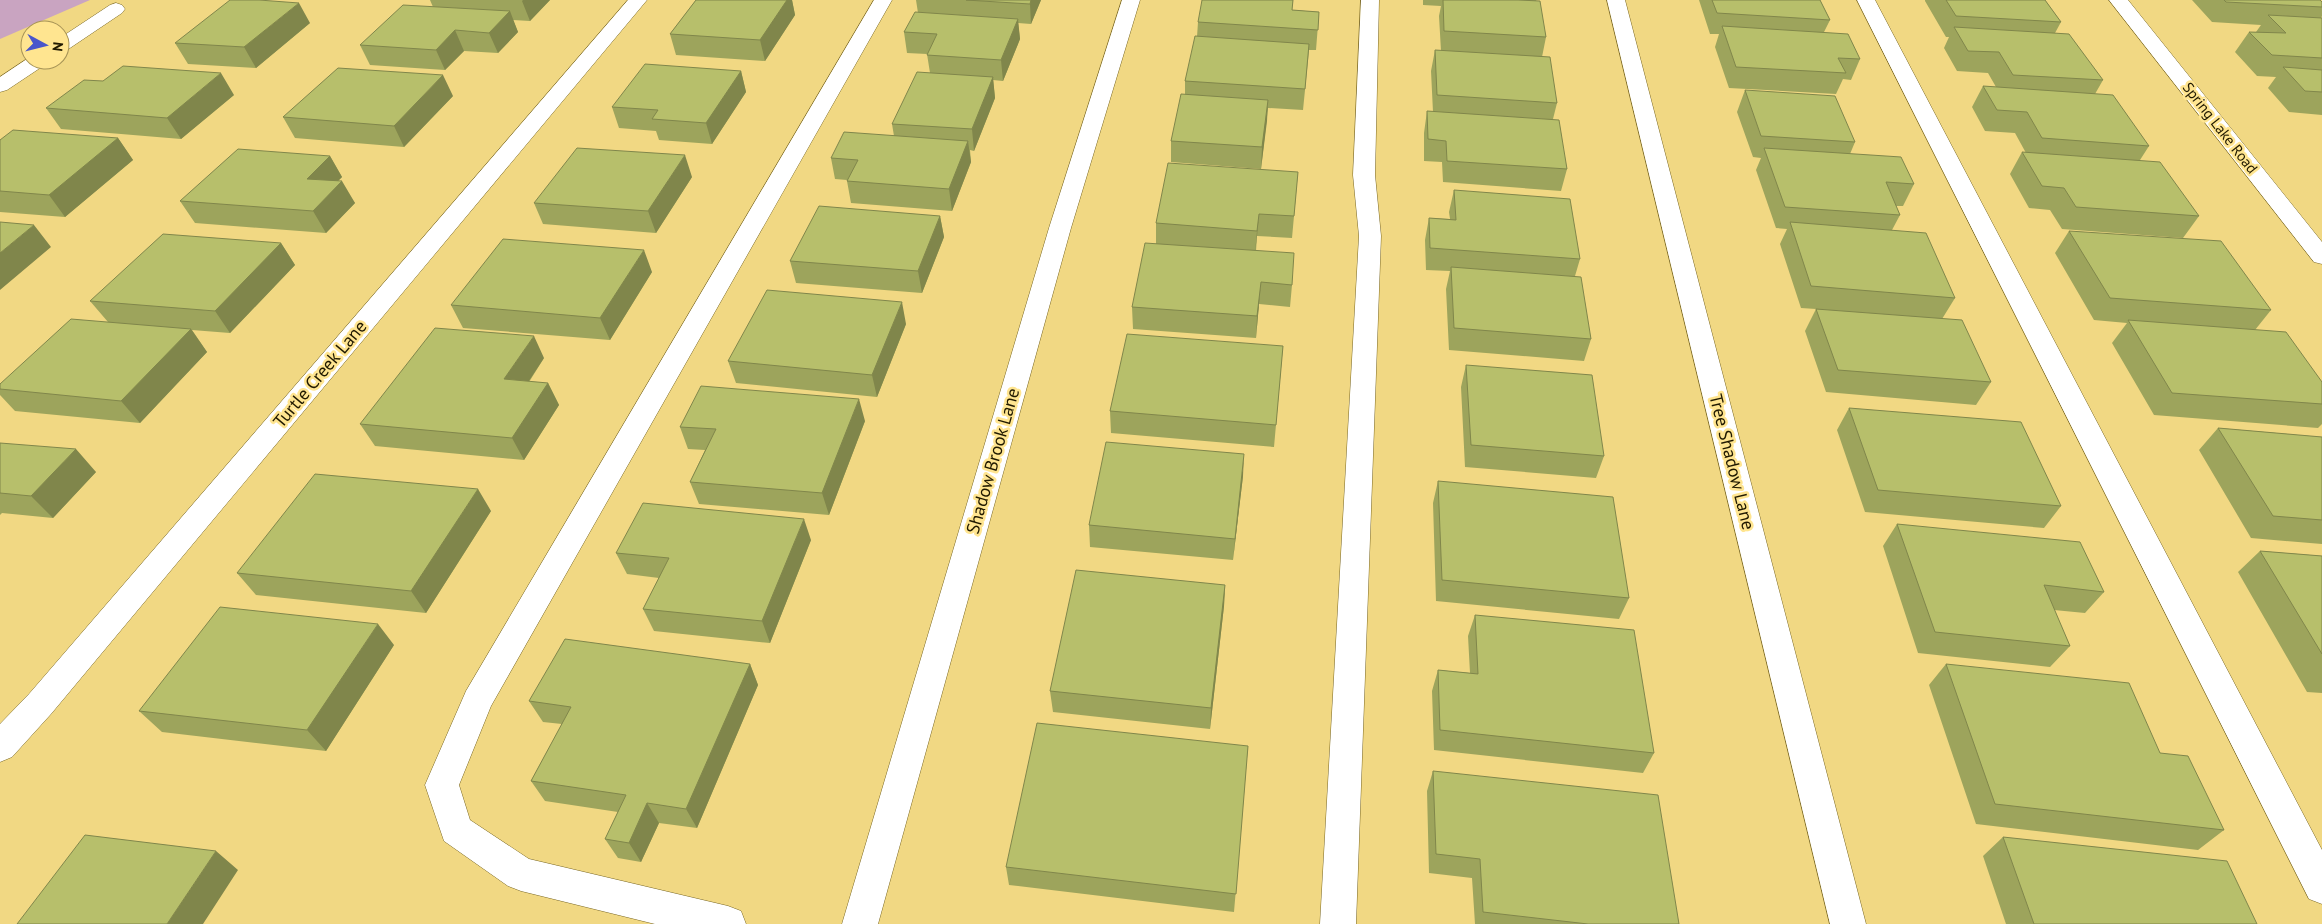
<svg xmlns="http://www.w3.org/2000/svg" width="2322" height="924" viewBox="0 0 2322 924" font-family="'PT Sans',sans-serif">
<rect width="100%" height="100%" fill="#f1d883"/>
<path fill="#c9a4c1" d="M0,0H90L0,39Z"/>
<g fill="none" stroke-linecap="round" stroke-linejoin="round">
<g stroke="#796725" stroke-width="1">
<path id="service" d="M874,0H892L491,706L459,785L470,820L529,859L728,906L741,911L746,924H655L521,891L508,886L444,841L425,785L466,691Z
M1361,0H1379L1375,175L1381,236L1356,924H1320L1359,236L1353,175Z
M1857,0H1875L2322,850V904L2309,899Z"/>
</g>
<g stroke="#796725" stroke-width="1">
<path id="minor" d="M628,0H647L51,714L12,757L0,762V724L29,694Z
M1122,0H1140L1071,228L878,924H842L1049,228Z
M1607,0H1625L1866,924H1830Z
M2109,0H2128L2322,242V264L2314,262Z
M116,3L122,5L125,9L122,13L67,50L60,52V38L110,5Z
M30,57V60H49L46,64L7,90L0,92V77Z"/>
</g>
<use href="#service" fill="#fff" fill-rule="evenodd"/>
<use href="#minor" fill="#fff" fill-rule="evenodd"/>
</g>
<path fill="#9da45c" d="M430,0H550L530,21L513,20L518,32L498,53L464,51L445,70L370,65L360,45L433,7Z
M696,0H792L795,15L765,61L676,55L670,34Z
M916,0H1041L1031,24L1018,23L1020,39L1003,81L993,80L995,98L974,151L970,150L971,162L952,211L851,203L847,181V180L835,179L831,158L894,136L892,124L930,73L927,54L907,53L904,32L918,13Z
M1293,0L1292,10L1319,12L1316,50H1309L1303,110L1268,108L1261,169L1171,162V141L1185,95V81L1197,37L1198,22Z
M1423,0H1536L1546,37L1542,57L1557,103L1553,119L1567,169L1561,191L1443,182L1442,162L1424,161V133L1427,111L1433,112L1431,71L1435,50L1441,51L1439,16L1441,6L1423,5Z
M1699,0H1820L1830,20L1824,32L1860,59L1851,80L1843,79L1836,94L1729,88L1715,47L1719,34H1710Z
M1925,0H2045L2061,22L2055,33L2103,80L2095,94L2149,146L2140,160L2199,216L2183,238L2062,229L2050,210L2029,208L2010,174L2022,152L2026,153L2015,133L1985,131L1972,107L1983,86L1996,87L1988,73L1957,71L1944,48L1949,37H1946L1925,1Z
M2192,0H2320L2322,2V16L2321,18H2322V115L2289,112L2268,88L2276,77L2257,76L2235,52L2249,32H2256L2261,25L2212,22Z
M310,23L256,68L188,64L175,43Z
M741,71L746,92L712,144L659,140L656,131L619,128L612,107Z
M1745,90L1855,142L1850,154L1914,184L1903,206H1896L1900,215L1892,230L1955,298L1942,319L1991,382L1976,405L1826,392L1805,331L1816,309L1801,308L1780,244L1787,229L1776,228L1756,170L1761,158L1753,157L1737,112Z
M234,95L181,139L61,129L46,108Z
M453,96L404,147L295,138L283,117Z
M118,138L133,160L65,217L0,212V140Z
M330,156L342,177L338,181L355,203L326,233L195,223L180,201Z
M1298,172L1292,238L1257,236L1256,251L1292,285L1290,307L1259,304L1256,338L1133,329L1132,307L1156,244V223Z
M692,177L656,233L543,224L534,203Z
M1454,190L1580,259L1575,276L1591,339L1584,361L1449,350L1446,289L1450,271L1426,270L1425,240L1429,218L1450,219L1449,212Z
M940,216L944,237L922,293L796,283L790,261Z
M2069,231L2271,310L2255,330L2322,382V424L2318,428L2154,415L2112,343L2127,323L2094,320L2055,253Z
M281,243L295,265L230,333L192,330L207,352L140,423L15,411L0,395V384L108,322L90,301Z
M652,272L610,340L463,328L451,305Z
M906,324L877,397L736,383L728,361Z
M1283,346L1274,447L1111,433L1110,411Z
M544,358L529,382L548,383L559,405L524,460L375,446L360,424Z
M1466,365L1604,456L1596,478L1465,467L1461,387Z
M1849,408L2061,506L2044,528L1865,512L1837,430Z
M865,421L829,515L699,504L690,482L705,450L688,449L680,427Z
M2218,428L2322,437V544L2251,538L2199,450Z
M0,443L96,472L53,518L2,513L0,515Z
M1243,476L1233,560L1090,547L1089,525Z
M1438,481L1629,598L1619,619L1436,601L1433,503Z
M491,511L426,613L256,595L237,573Z
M1897,524L2104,592L2085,613L2054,610L2070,646L2050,667L1918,653L1883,546Z
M811,540L770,643L654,631L643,609L659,578L627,574L616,553Z
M2260,551L2322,556V693L2307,692L2238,572Z
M1225,585L1224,606L1210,729L1053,712L1050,691Z
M1475,615L1654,753L1643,773L1434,750L1432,691L1438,670L1470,673L1468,636Z
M394,645L326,751L162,732L139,711Z
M750,664L758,685L697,828L659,823L641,862L618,858L605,839L618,812L545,801L531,781L562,724L543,722L529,701Z
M1946,664L2160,753L2224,830L2198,850L1976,824L1929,685Z
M1248,746L1234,912L1009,885L1006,867Z
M1433,771L1679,924H1475L1472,878L1429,873L1427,791Z
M2003,837L2257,924H2006L1983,856Z"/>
<path fill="#80864b" d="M523,0H550L530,21L522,1Z
M787,0H792L795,15L765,61L760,40Z
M1031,0H1041L1031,24L1030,4Z
M299,3L310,23L256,68L244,47Z
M510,11L518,32L498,53L489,33Z
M1018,19L1020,39L1003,81L1001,60Z
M455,30L464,51L445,70L436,50Z
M741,71L746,92L712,144L706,123Z
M221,73L234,95L181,139L167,118Z
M443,75L453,96L404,147L394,126Z
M993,77L995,98L974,151L972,129Z
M1268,100L1267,121L1261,169L1262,147Z
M118,138L133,160L65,217L49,195Z
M968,141L971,162L952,211L949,189Z
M685,155L692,177L656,233L648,211Z
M330,156L342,177L319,200L307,179Z
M342,181L355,203L326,233L313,211Z
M1259,214L1257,236L1255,253L1257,231Z
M940,216L944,237L922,293L918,271Z
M34,225L51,247L0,290V253Z
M281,243L295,265L230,333L215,311Z
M644,250L652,272L610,340L600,318Z
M1261,282L1259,304L1256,338L1257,316Z
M902,302L906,324L877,397L872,375Z
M191,329L207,352L140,423L121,401Z
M534,336L544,358L515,402L504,379Z
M548,383L559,405L524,460L512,438Z
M859,399L865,421L829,515L822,493Z
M76,449L96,472L53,518L31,496Z
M1244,454L1243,476L1233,560L1235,539Z
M478,489L491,511L426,613L411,591Z
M804,519L811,540L770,643L762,621Z
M1225,585L1224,606L1210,729L1211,708Z
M378,624L394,645L326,751L307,730Z
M750,664L758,685L697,828L686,809Z
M647,803L659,823L641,862L629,843Z
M216,851L238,870L203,924H167Z"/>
<path fill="#b7bf6b" stroke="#80864b" d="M230,0H259L299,3L244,47L175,43Z
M696,0H787L760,40L670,34Z
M966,0H1031L1030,4Z
M1202,0H1293L1292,10L1319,12L1318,30L1198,22Z
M1443,0H1518L1540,1L1546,37L1444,31Z
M1712,0H1820L1830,20L1717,13Z
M1946,0H2045L2061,22L1956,16Z
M2224,0H2320L2322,2V7L2226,2Z
M403,5L510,11L489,33L455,30L436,50L360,45Z
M915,12L1018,19L1001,60L927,55L937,34L904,32Z
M2268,15L2322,18V58L2272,55L2249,32L2286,33Z
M1722,26L1848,34L1860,59L1838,58L1846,73L1736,67Z
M1954,27L2069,34L2103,80L2013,75L1999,52L1968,51Z
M1195,36L1309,44L1305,89L1185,81Z
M1435,50L1550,57L1557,103L1437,95Z
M645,64L741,71L706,123L652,119L658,110L612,107Z
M123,66L221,73L167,118L46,108L84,80L103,81Z
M2283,67L2322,70V92L2305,91Z
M338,68L443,75L394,126L283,117Z
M917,72L993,77L972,129L892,124Z
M1983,86L2113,95L2149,146L2042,138L2027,112L1997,110Z
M1745,90L1835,96L1855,142L1761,136Z
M1181,94L1268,100L1262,147L1171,141Z
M1427,111L1559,120L1567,169L1447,161L1446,141L1428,139Z
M13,130L118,138L49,195L0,191V140Z
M844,132L968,141L949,189L847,181L858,160L831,158Z
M577,148L685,155L648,211L534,203Z
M1764,148L1901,157L1914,184L1886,182L1900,215L1785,207Z
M238,149L330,156L307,179L342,181L313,211L180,201Z
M2022,152L2160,162L2199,216L2076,207L2064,188L2042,186Z
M1168,163L1298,172L1294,216L1259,214L1257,231L1156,223Z
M1454,190L1570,199L1580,259L1430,248L1429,218L1456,220Z
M819,206L940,216L918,271L790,261Z
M0,222L34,225L0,253Z
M1790,222L1926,233L1955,298L1811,286Z
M2069,231L2221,241L2271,310L2110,298Z
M163,234L281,243L215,311L90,301Z
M503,239L644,250L600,318L451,305Z
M1145,243L1294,253L1292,285L1261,282L1257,316L1132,307Z
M1451,267L1581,277L1591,339L1454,328Z
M767,290L902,302L872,375L728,361Z
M1816,309L1962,320L1991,382L1838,370Z
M71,319L191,329L121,401L0,389V384Z
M2128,320L2286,332L2322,382V404L2172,393Z
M435,328L534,336L504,379L548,383L512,438L360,424Z
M1127,334L1283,346L1276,425L1110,411Z
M1466,365L1592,375L1604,456L1471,445Z
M701,386L859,399L822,493L690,482L716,429L680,427Z
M1849,408L2021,422L2061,506L1878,490Z
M2218,428L2322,437V520L2273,516Z
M1106,442L1244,454L1235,539L1089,525Z
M0,443L76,449L31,496L0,493Z
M315,474L478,489L411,591L237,573Z
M1438,481L1613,497L1629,598L1442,580Z
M643,503L804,519L762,621L643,609L669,558L616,553Z
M1897,524L2080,542L2104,592L2044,585L2070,646L1935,632Z
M2260,551L2322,556V654Z
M1076,570L1225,585L1211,708L1050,691Z
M220,607L378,624L307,730L139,711Z
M1475,615L1634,630L1654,753L1440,730L1438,670L1478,674Z
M565,639L750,664L686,809L647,803L629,843L605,839L626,795L531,781L571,707L529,701Z
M1946,664L2129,683L2160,753L2188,756L2224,830L1995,804Z
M1037,723L1248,746L1236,894L1006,867Z
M1433,771L1658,795L1679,924H1588L1483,912L1480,859L1436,854Z
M85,835L216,851L167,924H17Z
M2003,837L2227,861L2257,924H2034Z"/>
<g text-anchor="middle" stroke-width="5" stroke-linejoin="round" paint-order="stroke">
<g font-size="15" fill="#201900" stroke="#ffe590">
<text transform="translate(2220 128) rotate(52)" y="5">Spring Lake Road</text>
</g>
<g font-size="18" fill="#201900" stroke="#ffe590">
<text transform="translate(320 374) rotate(-50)" y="6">Turtle Creek Lane</text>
<text transform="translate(993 461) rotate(-74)" y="6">Shadow Brook Lane</text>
<text transform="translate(1732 462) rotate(76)" y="6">Tree Shadow Lane</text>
</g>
</g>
<g transform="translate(45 45) rotate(97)"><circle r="24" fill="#ffe590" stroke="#a69356"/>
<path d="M0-4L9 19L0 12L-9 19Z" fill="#4956cb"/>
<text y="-8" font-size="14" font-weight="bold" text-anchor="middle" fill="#201900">N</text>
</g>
</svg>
